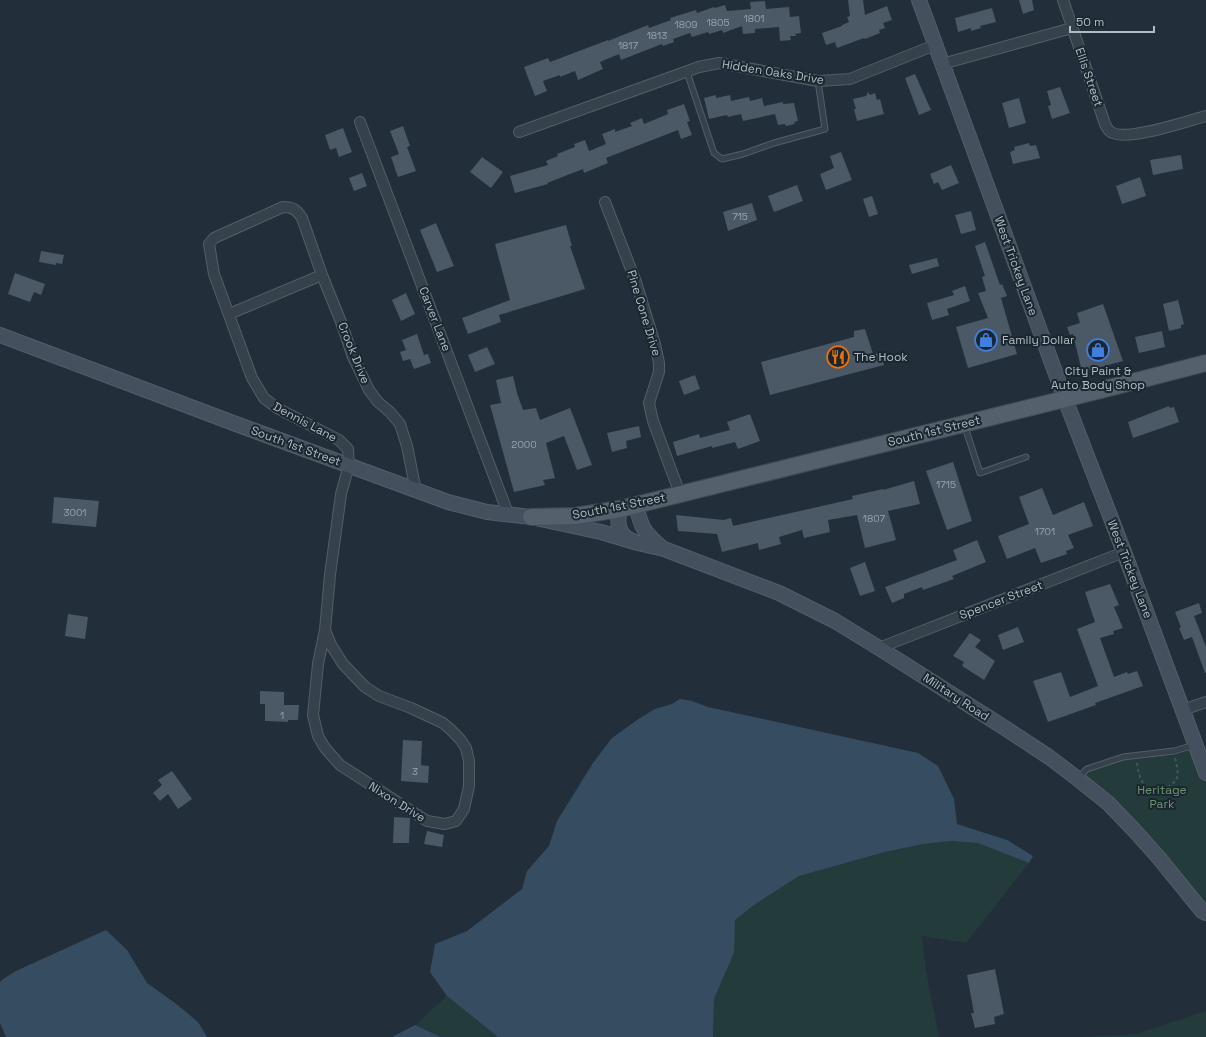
<svg xmlns="http://www.w3.org/2000/svg" width="1206" height="1037" viewBox="0 0 1206 1037" font-family="'Space Grotesk',sans-serif">
<rect width="100%" height="100%" fill="#222f3a"/>
<path fill="#243b3b" d="M1196,745L1206,773V911L1078,779L1087,769L1123,757Z
M952,841L978,843L1029,863L966,943L922,936L926,971L939,1037H713L714,999L734,953V920L754,905L799,876L885,852L923,844Z
M447,996L498,1037H441L415,1025Z
M1206,1011V1037H1077L1136,1034Z"/>
<path fill="#364d61" d="M680,699L692,701L708,707L918,753L938,766L942,774L954,799L957,824L1007,840L1033,856L1029,863L978,843L952,841L923,844L885,852L799,876L754,905L735,920L734,953L714,999L713,1037H498L447,996L430,972L435,944L467,931L522,889L527,871L549,846L557,821L593,763L612,738L640,718L655,709L672,704Z
M106,930L127,950L147,983L179,1006L198,1022L207,1037H6L0,1023V982L3,979L16,971Z
M415,1025L441,1037H392Z"/>
<path fill="#4b5865" d="M848,0H863L865,15L887,6L892,20L883,23L885,28L879,30L880,33L865,39L864,38L837,48L835,42L826,45L822,33L842,26V25L849,22L847,17L850,16Z
M1019,0H1032L1034,10L1023,14Z
M765,1L766,9L789,7L790,17L799,16L801,33L795,34L796,36H790L791,40L780,41L779,27L755,29V33L743,34L742,26L723,33L722,30L709,34L708,32L692,37L690,33L673,39L674,42L663,46L662,44L621,60L619,54L600,62L603,69L578,80L575,71L560,77V75L543,81L547,91L535,96L524,67L548,58L550,62L608,40V41L648,25L649,28L671,20L670,18L696,10L697,13L714,7L715,8L725,5L727,11L751,9L750,2Z
M992,8L996,22L980,26L981,28L971,31V28L958,32L955,18Z
M915,74L931,110L919,115L905,78Z
M1060,87L1070,113L1052,119L1048,106L1051,105L1047,91Z
M868,92L870,95L875,93L877,100L880,99L884,114L857,121L854,109H856L853,99L866,96Z
M716,95V98L730,95L731,101L749,97L750,101L762,98L764,106L783,102V104L794,103L798,121L794,122L795,124L786,126L785,124L778,125L775,114L743,121L741,114L728,117L727,115L709,119L704,98Z
M1019,98L1026,123L1009,128L1002,103Z
M684,104L690,121L687,122L692,135L681,139L678,130L606,158L608,163L584,173L583,169L547,183L548,184L515,193L510,176L548,165L546,161L558,156L557,154L575,147L574,144L585,140L589,151L606,144L602,134L615,129V132L632,126L630,123L642,118L644,124L668,114L667,110Z
M403,126L410,146L407,147L416,171L398,177L391,157L399,154L390,131Z
M343,128L352,152L339,157L336,148L330,150L325,135Z
M1029,143L1030,146L1036,145L1040,158L1013,164L1010,152L1015,150L1014,147Z
M841,152L852,180L826,190L820,174L834,168L830,156Z
M1181,155L1183,169L1153,175L1150,160Z
M482,157L503,172L491,188L470,172Z
M951,165L959,183L942,190L938,182L934,184L930,174Z
M362,173L367,186L354,191L349,178Z
M1140,177L1146,196L1122,204L1116,186Z
M797,185L803,201L774,212L768,196Z
M872,196L878,214L869,217L863,199Z
M752,203L757,220L728,231L723,212Z
M971,211L976,230L961,234L955,215Z
M436,223L454,266L437,272L420,230Z
M566,225L572,246H570L585,289L499,315L501,322L468,334L462,318L510,300L495,244Z
M985,242L1000,285L1002,284L1007,296L1001,298L1017,354L968,368L956,327L988,318L978,293L986,291L982,277L985,276L975,246Z
M41,251L64,255L62,264L56,263V265L39,262Z
M937,258L939,266L912,274L909,265Z
M15,273L45,284L41,295L34,292L30,302L8,294Z
M965,286L970,301L947,309L949,315L932,320L927,303L954,295L952,291Z
M406,293L415,314L401,321L392,300Z
M1178,300L1184,324L1181,325V328L1169,331L1163,304Z
M1103,304L1123,361L1082,372L1073,334L1070,335L1067,327L1080,323L1077,313Z
M865,329L873,354L880,353L884,365L770,395L761,362L854,337V331Z
M1162,331L1165,347L1139,353L1135,337Z
M417,334L424,355L428,354L431,363L414,369L410,359L403,361L400,352L406,350L402,340Z
M487,347L495,364L475,372L468,355Z
M695,375L700,389L684,395L679,381Z
M513,376L517,393L523,410L536,408L540,420L570,408L592,465L577,470L564,436L546,443L555,478L543,480L545,485L514,492L490,405L501,403L496,380Z
M1169,406L1170,408L1174,407L1179,422L1133,438L1128,422Z
M750,414L760,441L738,449L735,442L712,448V446L677,456L673,442L699,434L700,438L730,430L727,422Z
M639,426L641,437L626,441L627,448L612,452L607,433Z
M953,462L972,521L947,530L926,471Z
M914,481L920,504L888,511L896,540L865,548L857,515L828,520L830,532L804,538L802,530L779,537L781,544L759,550L758,543L722,552L717,534L678,531L676,515L724,520L731,518L733,526L853,499L852,496L883,489V490Z
M1042,488L1053,515L1084,502L1093,526L1068,535L1074,548L1066,551L1067,554L1041,563L1035,548L1007,559L998,536L1029,524L1019,497Z
M54,497L99,501L96,527L52,523Z
M977,540L986,562L952,576L954,579L923,590L922,587L904,594V598L892,603L885,587L957,560L953,550Z
M865,562L875,591L860,596L850,568Z
M1110,584L1119,605L1114,607L1123,628L1113,631L1114,634L1100,638L1114,677L1127,672L1128,674L1137,671L1143,686L1095,703L1096,705L1048,722L1033,681L1061,672L1070,697L1098,686L1077,629L1095,622L1085,592Z
M1199,603L1202,613L1194,616L1206,647V673H1205L1192,637L1184,640L1179,628L1181,627L1175,612Z
M68,614L88,617L85,639L65,636Z
M1018,627L1024,642L1003,650L998,635Z
M970,633L981,640L975,647L995,661L984,680L962,666L964,662L953,656Z
M260,691L284,692V705H299L298,720H288V722L265,721V704H260Z
M403,740L422,741L421,765L429,766L428,783L401,781Z
M172,771L192,799L178,809L168,794L160,801L153,793L162,785L158,780Z
M394,817L410,818L409,843H393Z
M427,831L444,835L442,847L424,844Z
M995,969L1004,1014L994,1017L995,1024L975,1028L971,1013H974L967,975Z"/>
<g fill="none" stroke-linecap="round" stroke-linejoin="round">
<g stroke="#545e68" stroke-width="7">
<path id="lane" d="M687,72L714,153L722,159L743,154L774,143L825,129L818,81
M965,427L980,473L1026,457
M1078,778L1087,769L1123,757L1174,751L1195,745"/>
</g>
<g stroke="#545e68" stroke-width="12">
<path id="street" d="M1063,0L1105,124C1107,128 1109,132 1113,133C1129,141 1187,121 1206,116
M942,64L1072,28
M360,122L509,516
M519,132L699,67L719,63L818,81L850,79L935,45
M605,202L636,282L655,344L659,363V372L649,403L653,421L680,494
M229,314L322,275
M325,630L318,664L313,715L318,736L325,748L340,765L427,821L445,824L456,821L464,809L469,786V761L466,748L460,739L450,729L443,723L411,708L379,696L365,687L343,664L331,645L325,630L330,575L341,494L349,465L348,449L339,440L277,408L264,398L252,378L214,274L209,244L214,238L283,207C293,207 297,210 302,218L322,275L341,322L353,357L369,390L378,402L390,412L400,424L407,446L416,491
M879,648L1124,552
M1183,710L1206,702"/>
</g>
<g stroke="#545e68" stroke-width="16">
<path id="secondary" d="M919,0L1065,399L1124,552L1206,773
M0,335L236,424L448,502L487,512L531,517L601,532L638,543L664,549L779,593L835,621L879,648L1005,728L1049,757L1078,779L1108,803L1134,830L1159,858L1202,911L1206,913
M636,505C641,528 644,532 662,548
M620,509C617,521 617,535 631,540"/>
</g>
<g stroke="#3f4a53" stroke-width="18">
<path id="primary" d="M531,517L575,516L620,509L1101,390L1206,363"/>
</g>
<path stroke="#425858" stroke-width="2" stroke-dasharray="3 3" stroke-linecap="butt" d="M1137,763C1139,778 1144,795 1163,788C1168,787 1173,784 1176,780C1179,774 1177,765 1175,758"/>
<use href="#lane" stroke="#36414b" stroke-width="5"/>
<use href="#street" stroke="#36414b" stroke-width="10"/>
<use href="#secondary" stroke="#44505d" stroke-width="14"/>
<use href="#primary" stroke="#54606b" stroke-width="16"/>
</g>
<defs>
<g id="shop-ring" transform="scale(1.15)"><circle r="9.5" fill="#1b262f" stroke="#3f7fe0" stroke-width="1.5"/><path d="M-5-2.5h2.3a2.7 3.5 0 0 1 5.4 0H5L5.5 6h-11ZM-1.5-2.5h3a1.5 2.3 0 0 0-3 0Z" fill="#3f7fe0"/></g>
<g id="restaurant-ring" transform="scale(1.15)"><circle r="9.5" fill="#1b262f" stroke="#e8710a" stroke-width="1.5"/><path d="M-5-6h1v4h1v-4h1v4h1v-4h1v5L-1.5 .5V6h-2V.5L-5-1ZM5-6V6H3V1.5H1.5Q1.5-4 5-6Z" fill="#e8710a"/></g>
</defs>
<g fill-rule="evenodd">
<use href="#shop-ring" x="986" y="340"/>
<use href="#shop-ring" x="1098" y="350"/>
<use href="#restaurant-ring" x="838" y="357"/>
</g>
<g text-anchor="middle" stroke-width="4" stroke-linejoin="round" paint-order="stroke">
<g font-size="10" fill="#98a2ae">
<text x="754" y="22">1801</text>
<text x="718" y="26">1805</text>
<text x="686" y="28">1809</text>
<text x="657" y="39">1813</text>
<text x="628" y="49">1817</text>
<text x="740" y="220">715</text>
<text x="524" y="448">2000</text>
<text x="946" y="488">1715</text>
<text x="75" y="516">3001</text>
<text x="874" y="522">1807</text>
<text x="1045" y="535">1701</text>
<text x="282" y="719">1</text>
<text x="415" y="775">3</text>
</g>
<g font-size="12" fill="#b1bbc6" stroke="#1b262f">
<text transform="translate(773 72) rotate(9)" y="4">Hidden Oaks Drive</text>
<text transform="translate(1089 77) rotate(71)" y="4">Ellis Street</text>
<text transform="translate(1016 266) rotate(70)" y="4">West Trickey Lane</text>
<text transform="translate(644 313) rotate(73)" y="4">Pine Cone Drive</text>
<text transform="translate(435 319) rotate(69)" y="4">Carver Lane</text>
<text transform="translate(354 353) rotate(68)" y="4">Crook Drive</text>
<text transform="translate(305 422) rotate(28)" y="4">Dennis Lane</text>
<text transform="translate(934 431) rotate(-14)" y="4">South 1st Street</text>
<text transform="translate(296 446) rotate(20)" y="4">South 1st Street</text>
<text transform="translate(619 506) rotate(-11)" y="4">South 1st Street</text>
<text transform="translate(1130 569) rotate(69)" y="4">West Trickey Lane</text>
<text transform="translate(1001 600) rotate(-21)" y="4">Spencer Street</text>
<text transform="translate(956 697) rotate(33)" y="4">Military Road</text>
<text transform="translate(397 802) rotate(32)" y="4">Nixon Drive</text>
</g>
<g font-size="12" fill="#b1bbc6" stroke="#1b262f" text-anchor="start">
<text x="1002" y="344">Family Dollar</text>
<text x="854" y="361">The Hook</text>
<text x="1098" y="375" text-anchor="middle">City Paint &amp;<tspan x="1098" dy="14">Auto Body Shop</tspan></text>
</g>
<g font-size="12" fill="#68976e" stroke="#1b262f">
<text x="1162" y="794">Heritage<tspan x="1162" dy="14">Park</tspan></text>
</g>
</g>
<path d="M1070 26v6h84v-6" fill="none" stroke="#b1bbc6" stroke-width="2"/>
<text x="1076" y="26" font-size="12" fill="#b1bbc6" stroke="#1b262f" stroke-width="3" paint-order="stroke">50 m</text>
</svg>
